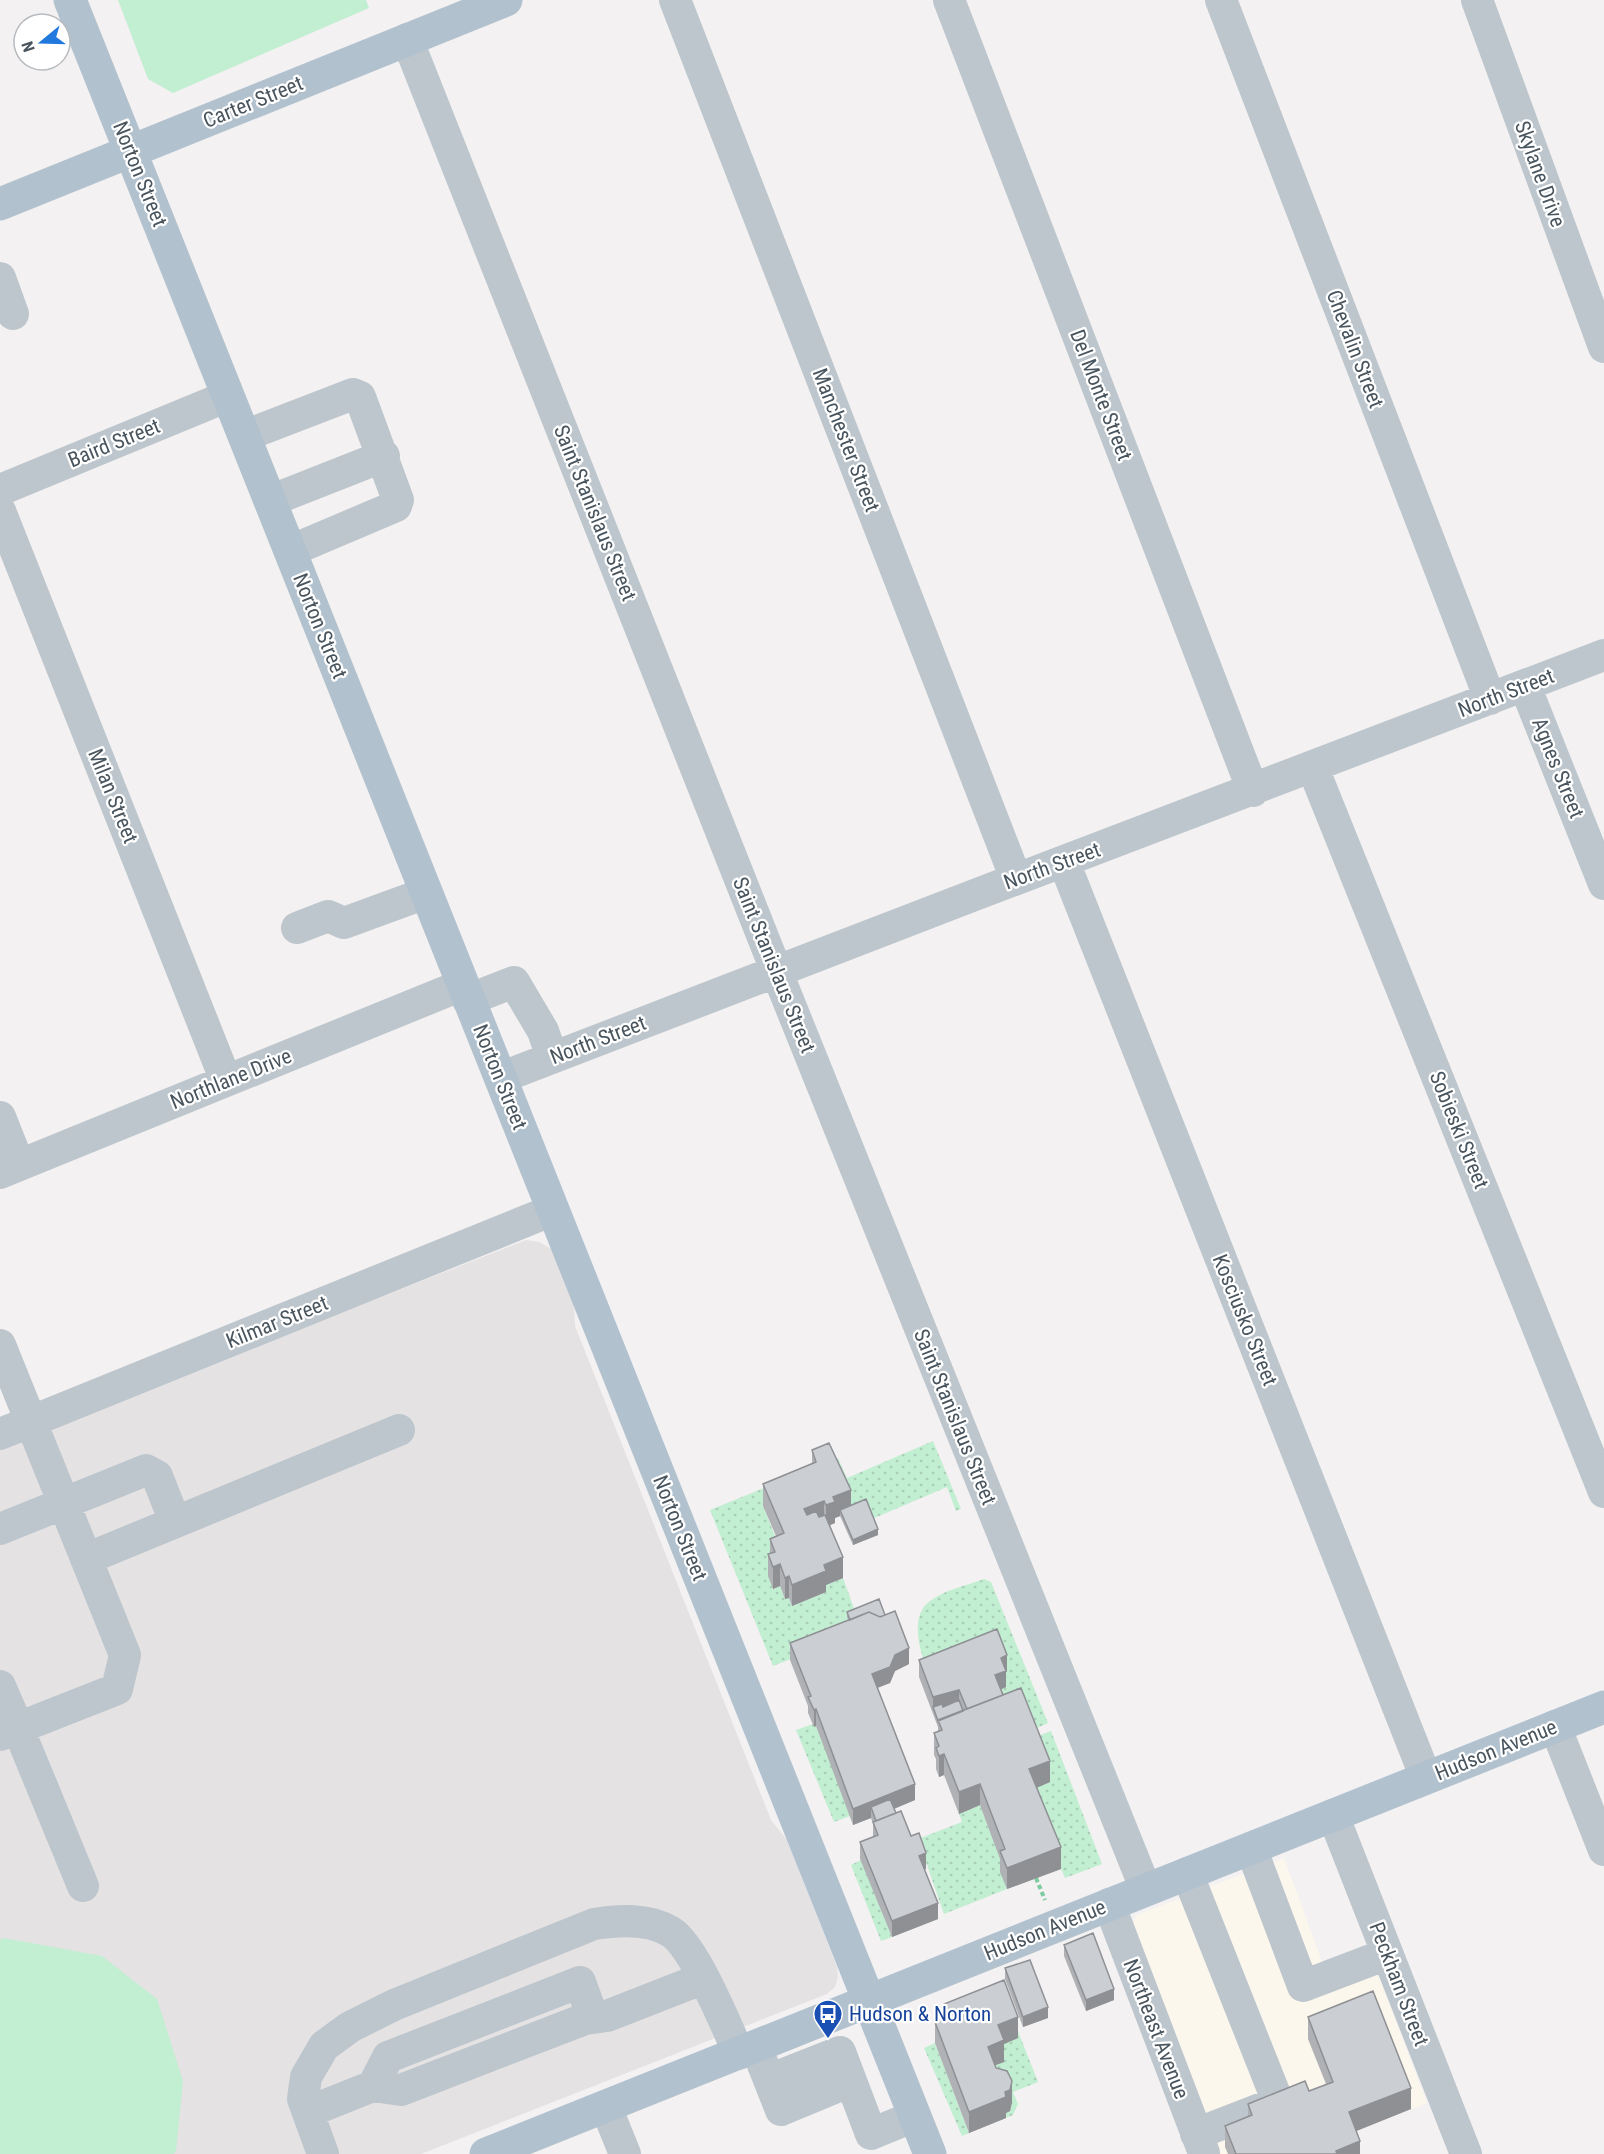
<svg xmlns="http://www.w3.org/2000/svg" width="1604" height="2154" viewBox="0 0 1604 2154" font-family="'Roboto Condensed',sans-serif">
<defs>
<pattern id="grass-dots" width="8" height="8" patternUnits="userSpaceOnUse" patternTransform="scale(1.5)"><rect width="8" height="8" fill="#c2eed2"/><path d="M2 2h.1M6 6h.1" fill="none" stroke="#a8ceb7" stroke-width="1.8" stroke-linecap="round"/></pattern>
</defs>
<rect width="100%" height="100%" fill="#f3f1f1"/>
<path fill="#fcf7ec" d="M1284,1858L1324,1967L1368,1949L1427,2103L1349,2134L1356,2154H1215L1132,1925L1137,1915Z"/>
<path fill="#e4e2e3" d="M526,1240L539,1242L550,1248L557,1258L574,1302L575,1326L771,1820L787,1840L837,1967L838,1977L835,1987L827,1994L421,2154H0V1447Z"/>
<path fill="url(#grass-dots)" d="M933,1441L961,1509L956,1511L947,1487L872,1519L851,1511L763,1506L777,1541L774,1589L780,1586L785,1599L789,1598L792,1606L826,1592L824,1586L843,1578L856,1614L854,1634L773,1666L710,1510L838,1458L847,1478Z
M984,1579L991,1582L1048,1723L1030,1731L928,1673C921,1653 908,1617 930,1601C944,1590 968,1585 984,1579Z
M813,1724L816,1726L850,1811V1816L834,1822L796,1730Z
M1051,1731L1102,1864L1065,1878L1029,1791L1033,1738Z
M980,1805L1005,1871L1007,1889L944,1914L918,1839L962,1822L959,1814Z
M861,1860L892,1937L881,1941L851,1865Z
M999,1983L1038,2082L1013,2092L1018,2104L1013,2115L1006,2118L944,2025L937,2008Z
M935,2043L969,2133L962,2136L924,2048Z"/>
<path fill="#c2eed2" d="M118,0H366L369,8L173,93L148,79Z
M4,1938L102,1956L157,1999L183,2081L176,2151L174,2154H0V1940Z"/>
<g fill="none" stroke-linecap="round" stroke-linejoin="round">
<path stroke="#7ccba1" stroke-width="4" stroke-dasharray="4.5 3" stroke-linecap="butt" d="M1036,1878L1045,1900"/>
<path stroke="#bdc6cd" stroke-width="32" d="M675,0L1016,879
M949,0L1253,791
M1221,0L1490,699
M1477,0L1604,347
M407,39L776,970L1146,1890
M0,278L13,314
M244,436L353,394L360,397L398,500L396,506L290,551
M0,490L228,396
M270,501L384,456
M0,511L226,1081
M1525,686L1604,884
M1313,768L1604,1492
M1064,862L1426,1778
M297,928L328,916L344,923L426,893
M468,1000L514,982L543,1031L552,1057
M500,1078C867,934 1236,797 1604,655
M0,1117L19,1165
M0,1173L462,985
M0,1345L125,1655L117,1689L18,1728L0,1686
M0,1434L553,1210
M0,1529L146,1470L157,1476L175,1522
M86,1559L399,1430
M1555,1726L1604,1850
M0,1735L18,1728L83,1886
M1333,1815L1466,2154
M1251,1848L1303,1986L1387,1954
M1187,1873L1278,2102L1196,2134
M1109,1904L1204,2153
M762,2062L781,2110L851,2081
M769,2080L840,2052L871,2134L915,2116
M373,2086L388,2057L580,1982L593,2018
M606,2107L625,2154
M308,2112L373,2086L401,2090L585,2019L607,2016L704,1978
M323,2154L303,2099L306,2077L324,2046L350,2027L394,2005L594,1924C619,1920 649,1918 671,1932C694,1946 727,2027 739,2054"/>
<path stroke="#b2c1ce" stroke-width="33" d="M70,0L930,2154
M0,204L506,0
M486,2154L1604,1707"/>
</g>
<path fill="#afb1b5" d="M812,1450L851,1506L878,1535L853,1545L840,1516L835,1518V1523L830,1525L843,1578L826,1585V1592L792,1606L789,1598L785,1599L780,1586L773,1589L768,1576V1554H770V1539L776,1536L763,1506V1484L812,1464Z
M847,1612L885,1615L909,1664L895,1671L890,1683L877,1688L915,1800L894,1809L896,1813L911,1836L926,1869L924,1870L938,1919L892,1937L860,1859V1842L873,1837V1824L871,1818L853,1825L816,1726L814,1727L808,1713V1706L790,1660V1643L848,1620L847,1617Z
M919,1660L1007,1671L1006,1672V1687L1001,1689L1050,1782L1036,1788L1061,1869L1007,1889L1000,1872V1859L980,1805L959,1814L944,1775L939,1777L936,1769V1759L934,1755V1733L938,1732V1727L919,1677Z
M1064,1945L1114,2000L1086,2011L1064,1956Z
M1005,1968L1048,2018L1023,2027L1005,1979Z
M1308,2017L1411,2109L1356,2131L1360,2154H1228L1225,2147V2126L1248,2117V2104L1309,2091L1326,2084L1308,2039Z
M935,2022L1018,2038L1004,2044V2062L995,2065L1012,2102L1010,2111L1006,2113V2118L969,2133L935,2043Z"/>
<path fill="#8e9094" d="M851,1490V1511L840,1510V1516L835,1518V1523L826,1527V1505L833,1497Z
M824,1501V1522L804,1530V1509Z
M878,1529V1535L853,1545V1540Z
M843,1557V1578L826,1585V1592L792,1606V1585L824,1565Z
M780,1564V1586L773,1589V1567Z
M789,1576V1598L785,1599V1578Z
M909,1648V1664L895,1671L890,1683L872,1690V1674L895,1655Z
M1007,1655V1671L1006,1672V1687L995,1692V1675L1001,1658Z
M959,1690V1706L933,1707V1697Z
M816,1709V1726L814,1727V1710Z
M944,1754V1775L939,1777V1756Z
M1050,1761V1782L1029,1791V1769Z
M915,1784V1800L874,1817L871,1807V1818L853,1825V1809Z
M980,1784V1805L959,1814V1792Z
M1061,1847V1869L1007,1889V1868Z
M926,1853V1869L919,1872V1856Z
M938,1903V1919L892,1937V1921Z
M1114,1989V2000L1086,2011V2000Z
M1048,2007V2018L1023,2027V2017Z
M1018,2017V2038L1004,2044V2062L988,2068V2047L998,2025Z
M1012,2081V2102L1010,2111L1006,2113V2118L969,2133V2112L1005,2092Z
M1411,2088V2109L1349,2134V2112Z
M1360,2141V2154H1336V2151Z"/>
<path fill="#cbced3" stroke="#8e9094" stroke-width="1.5" d="M829,1443L851,1490L833,1497L835,1502L826,1505L824,1501L804,1509L807,1515L816,1511L819,1517L825,1515L843,1557L824,1565L826,1571L792,1585L789,1576L785,1578L780,1564L773,1567L768,1554L775,1552L770,1539L784,1533L763,1484L816,1462L812,1450Z
M866,1499L878,1529L853,1540L840,1510Z
M879,1599L885,1615L880,1617L869,1612L850,1620L847,1612Z
M895,1611L909,1648L895,1655L890,1667L872,1674L915,1784L853,1809L816,1709L814,1710L808,1697L811,1696L790,1643L869,1612L880,1617Z
M997,1629L1007,1655L1001,1658L1006,1671L995,1675L1003,1695L967,1709L959,1690L933,1697L919,1660Z
M1021,1688L1050,1761L1029,1769L1061,1847L1007,1868L1000,1851L1005,1849L980,1784L959,1792L944,1754L939,1756L936,1748L939,1746L934,1733L942,1730L938,1720Z
M959,1700L963,1711L938,1721L933,1707L942,1704L943,1707Z
M890,1799L896,1813L876,1821L871,1807Z
M901,1811L911,1836L919,1833L926,1853L919,1856L938,1903L892,1921L860,1842L878,1835L873,1822Z
M1093,1933L1114,1989L1086,2000L1064,1945Z
M1030,1960L1048,2007L1023,2017L1005,1968Z
M1004,1980L1018,2017L998,2025L1004,2040L988,2047L996,2068L1007,2071L1012,2081L1010,2090L1005,2092L1006,2097L969,2112L935,2022L944,2004Z
M1373,1991L1411,2088L1349,2112L1360,2141L1336,2151L1337,2154H1236L1225,2126L1252,2115L1248,2104L1305,2081L1309,2091L1333,2082L1308,2017Z"/>
<defs>
<g id="bus-pin" transform="scale(1.5)"><path d="M0 17L-7.5 6A9.5 9.5 0 1 1 7.5 6Z" fill="#1a4fb4" stroke="#fff"/><path d="M-5-6H5V4H4V6H2V4H-2V6H-4V4H-5ZM-3.5-4V0h7V-4ZM-3.5 1.2v1.5H-2V1.2ZM2 1.2v1.5H3.5V1.2Z" fill="#fff"/></g>
</defs>
<g fill-rule="evenodd">
<use href="#bus-pin" x="828" y="2014"/>
</g>
<g text-anchor="middle" stroke-width="4.5" stroke-linejoin="round" paint-order="stroke">
<g font-size="21" fill="#49555e" stroke="#fff">
<text transform="translate(253 102) rotate(-22)" y="7">Carter Street</text>
<text transform="translate(140 174) rotate(68)" y="7">Norton Street</text>
<text transform="translate(1540 174) rotate(70)" y="7">Skylane Drive</text>
<text transform="translate(1355 349) rotate(69)" y="7">Chevalin Street</text>
<text transform="translate(1101 395) rotate(69)" y="7">Del Monte Street</text>
<text transform="translate(846 440) rotate(69)" y="7">Manchester Street</text>
<text transform="translate(114 443) rotate(-22)" y="7">Baird Street</text>
<text transform="translate(595 513) rotate(68)" y="7">Saint Stanislaus Street</text>
<text transform="translate(320 626) rotate(68)" y="7">Norton Street</text>
<text transform="translate(1506 693) rotate(-21)" y="7">North Street</text>
<text transform="translate(1558 768) rotate(68)" y="7">Agnes Street</text>
<text transform="translate(113 796) rotate(68)" y="7">Milan Street</text>
<text transform="translate(1052 866) rotate(-20)" y="7">North Street</text>
<text transform="translate(774 965) rotate(68)" y="7">Saint Stanislaus Street</text>
<text transform="translate(598 1040) rotate(-21)" y="7">North Street</text>
<text transform="translate(500 1077) rotate(68)" y="7">Norton Street</text>
<text transform="translate(231 1079) rotate(-22)" y="7">Northlane Drive</text>
<text transform="translate(1459 1130) rotate(68)" y="7">Sobieski Street</text>
<text transform="translate(1245 1320) rotate(68)" y="7">Kosciusko Street</text>
<text transform="translate(277 1322) rotate(-22)" y="7">Kilmar Street</text>
<text transform="translate(955 1417) rotate(68)" y="7">Saint Stanislaus Street</text>
<text transform="translate(680 1528) rotate(68)" y="7">Norton Street</text>
<text transform="translate(1496 1750) rotate(-22)" y="7">Hudson Avenue</text>
<text transform="translate(1045 1930) rotate(-22)" y="7">Hudson Avenue</text>
<text transform="translate(1399 1984) rotate(69)" y="7">Peckham Street</text>
<text transform="translate(1156 2029) rotate(69)" y="7">Northeast Avenue</text>
</g>
<g font-size="21" fill="#164399" stroke="#fff" text-anchor="start">
<text x="849" y="2021">Hudson &amp; Norton</text>
</g>
</g>
<g transform="translate(42 42) rotate(251)"><circle r="28" fill="#ffffff" stroke="#b6bbbf" stroke-width="1.5"/>
<path d="M0-4.5L10 22L0 15L-10 22Z" fill="#2179dd"/>
<text y="-9" font-size="16" font-weight="bold" text-anchor="middle" fill="#49555e">N</text>
</g>
</svg>
